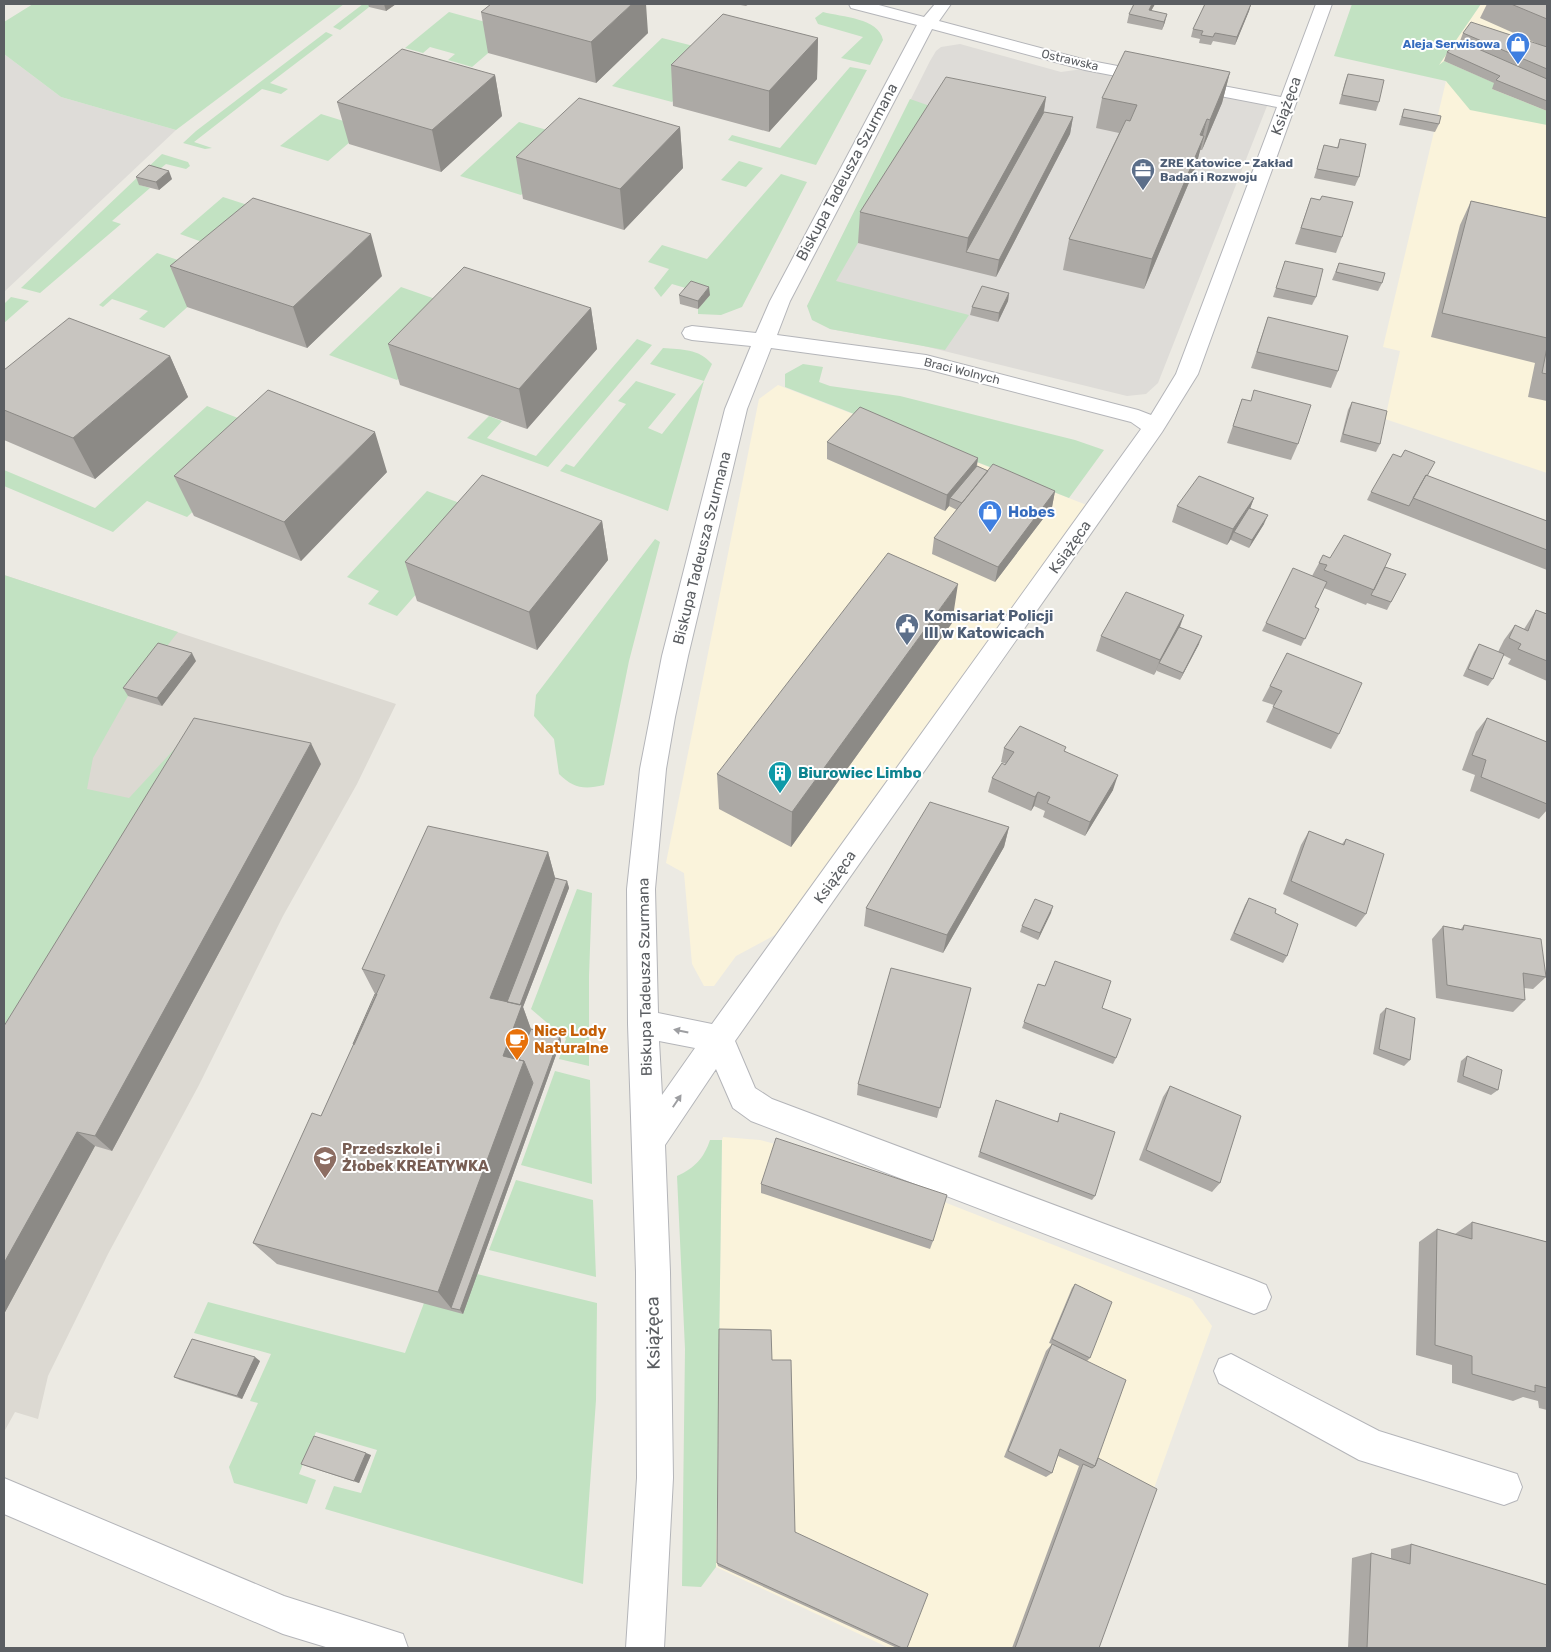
<svg xmlns="http://www.w3.org/2000/svg" width="1551" height="1652" viewBox="0 0 1551 1652" font-family="Rubik,sans-serif">
<rect width="100%" height="100%" fill="#eceae3"/>
<path fill="#faf3db" d="M1481,4H1538L1547,8V473L1385,419L1400,351L1383,347L1446,81L1436,68Z
M778,385L1097,509L807,918L736,956L714,986H704L692,964L684,873L666,863L759,399Z
M723,1137L760,1140L779,1145L944,1202L1192,1299L1212,1326L1097,1648H889L716,1567L722,1140Z"/>
<path fill="#dedcd8" d="M960,44L1061,72L1097,67L1269,101L1158,383L1146,394L1127,396L920,345L830,329L807,306L930,61L936,51L941,47Z
M4,54L61,97L176,130L4,292Z"/>
<path fill="#dcd9d2" d="M4,575L396,704L357,784L283,916L199,1085L108,1254L48,1376L38,1419L15,1412L4,1432Z"/>
<path fill="#c2e2c2" d="M33,4H344L176,130L61,97L4,54V22Z
M363,4H373L340,30L333,27Z
M1352,4H1481L1439,65L1444,61L1497,84L1492,89L1547,111V125L1470,110L1446,81L1334,56Z
M449,12L515,30L472,67L448,60L455,54L430,47L423,53L405,48Z
M823,12C842,17 879,18 883,40L870,65L841,58L863,37L818,24L815,18Z
M326,32L333,35L270,83L288,89L281,94L262,89L194,142L212,148L205,149L183,143L196,131Z
M662,38L721,53L672,102L612,86Z
M850,67L867,70L816,165L728,140L732,135L780,148Z
M910,99L930,106L858,243L836,281L969,315L945,350L830,329L812,320L807,306Z
M321,114L366,128L328,161L280,146Z
M519,122L579,139L521,195L460,176Z
M162,154L188,162L190,166L186,169L166,164L140,185L150,188L112,221L121,224L40,293L21,288Z
M739,161L763,168L746,187L721,180Z
M781,174L807,182L742,307L721,315L698,314V309L709,295L672,284L661,297L654,288L669,269L648,262L662,245L707,259Z
M223,197L291,219L244,257L180,234Z
M157,253L223,275L164,328L139,319L148,311L112,299L103,307L99,305Z
M401,287L467,310L397,380L329,355Z
M11,297L29,301L4,323V304Z
M637,339L652,345L548,467L467,438L489,416L502,421L487,438L536,456Z
M663,348C682,350 698,348 712,364L704,381L668,511L560,471L566,464L574,467L626,404L618,401L636,381L676,394L648,428L662,434L704,381L650,364Z
M803,364L823,367L819,382L830,386L900,396L1075,440L1104,450L1069,498L785,387V374Z
M207,406L277,433L187,517L147,501L113,532L4,486V470L95,508Z
M427,491L487,513L397,616L368,604L379,591L347,577Z
M655,539L660,542L629,661L604,785C584,790 573,788 559,774L554,739L534,716L536,695Z
M4,575L178,632L128,696L93,758L87,789L129,798L193,729L4,1075Z
M577,889L592,893L589,976V1066L559,1059L566,1039L531,1009Z
M555,1071L590,1080L592,1184L521,1165Z
M710,1140H722L716,1567L701,1587L682,1586L685,1349L677,1176C695,1168 704,1158 710,1140Z
M516,1180L593,1200L596,1277L489,1250Z
M477,1274L597,1303L596,1400L583,1584L325,1509L334,1486L361,1493L377,1450L316,1432L299,1474L316,1480L307,1504L234,1483L229,1467L258,1403L250,1401L271,1354L194,1333L208,1302L405,1353L424,1303Z"/>
<g fill="none" stroke-linecap="round" stroke-linejoin="round">
<g stroke="#b4b5b9" stroke-width="2">
<path id="minor" d="M849,4H875L924,17L935,4H951L939,21L1086,60L1281,97L1316,4H1332L1198,374L1162,432L735,1041L755,1088L772,1099L1254,1280L1266,1285L1271,1297L1266,1309L1254,1314L751,1121L733,1108L716,1069L665,1145L670,1272L673,1478L664,1648H626L637,1478L636,1272L628,1024L627,889L640,769L662,656L725,409L751,346L692,340L685,338L682,333L685,328L692,326L756,333L770,301L917,25L851,8ZM932,29L1085,70L1277,107L1176,374L1151,415L1138,410L926,355L777,335L790,301ZM771,348L926,369L1131,422L1141,429L712,1024L658,1013L655,889L666,769L675,717L688,656L747,409ZM659,1041L695,1048L662,1095Z
M1231,1354L1379,1431L1517,1474L1522,1487L1517,1500L1504,1505L1359,1460L1219,1383L1214,1371L1219,1359Z
M4,1478L284,1596L403,1634L408,1648H329L283,1634L4,1514Z"/>
</g>
<use href="#minor" fill="#fff" fill-rule="evenodd"/>
</g>
<path fill="#aca9a5" d="M368,4H396L386,11L369,7Z
M735,4H749L746,6Z
M1155,4L1151,11L1165,22L1162,30L1127,23L1129,14Z
M1251,4L1249,11L1235,45L1213,41L1211,45L1199,43L1200,39L1191,37L1193,29Z
M1487,4H1547V111L1492,89L1494,83L1444,61L1447,52L1460,41L1463,33L1538,44L1480,18Z
M481,12L648,33L596,83L488,53Z
M818,38L817,79L769,132L673,106L671,65Z
M1230,72L1222,103L1202,150H1200L1196,166L1144,289L1063,270L1069,239L1119,133L1096,128L1102,98Z
M1348,74L1379,102L1376,111L1339,104L1345,82Z
M495,75L502,116L441,172L349,144L337,102Z
M1046,97L1044,112L1073,117L1070,134L996,277L858,243L860,212Z
M1404,109L1439,124L1435,132L1399,125L1401,118Z
M680,127L683,168L624,230L523,199L516,157Z
M1340,139L1359,177L1355,186L1314,178L1324,145L1337,148Z
M136,177L172,179L159,190L139,185Z
M1311,198L1320,200L1342,237L1336,253L1295,244Z
M1471,201L1547,218V401L1528,397L1535,363L1431,337L1460,225Z
M1285,261L1316,297L1312,305L1273,297Z
M1339,263L1382,283L1378,291L1332,280Z
M170,266L382,276L307,348L187,307Z
M1009,293L1008,301L998,322L970,315L972,307Z
M679,295H710L698,309L680,304Z
M591,308L597,349L527,429L400,385L388,344Z
M1268,317L1338,371L1331,388L1251,368Z
M170,356L188,397L95,479L4,440V370Z
M1242,399L1250,401L1298,444L1291,460L1227,443Z
M1352,402L1380,444L1376,452L1340,442L1348,410Z
M827,442L978,458L977,466L988,471L1055,491L1052,507L995,582L932,554L934,538L957,510L949,506L945,511L827,459Z
M1401,457L1427,476L1547,521V570L1367,500L1371,492Z
M387,472L301,561L194,516L174,476Z
M1254,498L1250,508L1264,524L1249,548L1231,540V539L1227,545L1172,522L1177,506Z
M602,521L608,560L537,650L417,601L405,562Z
M1330,558L1385,567L1406,574L1387,610L1367,603L1366,605L1324,588L1315,607L1319,609L1301,646L1262,631L1266,623L1312,576L1319,563Z
M1536,610L1547,614V681L1508,664L1511,659L1503,655L1493,679L1488,686L1463,676L1474,652L1479,644L1498,652L1504,640L1515,625L1524,629L1526,626Z
M1184,615L1180,627L1199,644L1180,680L1157,671V670L1154,675L1096,651L1101,636Z
M952,623L791,847L719,809L717,774Z
M1287,653L1339,734L1331,749L1266,722L1274,705L1262,701Z
M196,661L162,706L128,696L123,688Z
M1487,718L1547,742V810L1539,819L1470,791L1475,775L1462,770L1476,732Z
M1004,748L1065,751L1113,790L1085,836L1043,817L1045,811L1034,806L1031,811L988,792L992,778L1006,764L1001,762Z
M321,764L112,1151L95,1146L4,1314V1026Z
M1009,827L1004,847L943,953L864,926L866,908Z
M1309,831L1342,844L1346,839L1366,914L1356,927L1283,894L1301,845Z
M548,852L555,878L567,881L569,888L523,1007L531,1029L560,1036L561,1041L463,1314L277,1264L253,1243L321,1116L353,1046V1044L375,994L362,969Z
M1249,898L1275,913L1287,956L1283,963L1230,940L1245,905Z
M1053,906L1038,940L1020,932L1022,926Z
M1464,925L1546,977L1533,989L1524,988L1525,1000L1513,1012L1436,998L1432,939L1443,926L1461,929Z
M1038,984L1102,1008L1116,1058L1113,1064L1022,1028Z
M971,988L937,1118L857,1095L858,1084Z
M1386,1008L1410,1060L1404,1066L1373,1054L1380,1014Z
M1467,1056L1498,1090L1491,1095L1457,1082L1461,1061Z
M1170,1086L1220,1183L1212,1192L1139,1160L1163,1097Z
M996,1100L1057,1122L1060,1113L1095,1196L1092,1200L978,1157Z
M761,1184L933,1241L930,1249L761,1193Z
M1472,1222L1547,1242V1410L1539,1408L1538,1401L1523,1397L1513,1401L1452,1383V1365L1416,1355L1419,1242L1437,1229L1455,1234Z
M1075,1284L1090,1358L1087,1361L1098,1458L1099,1648H1012L1079,1466L1058,1456L1052,1473L1046,1477L1004,1457L1046,1351L1052,1344L1049,1343L1072,1288Z
M772,1360L795,1532L907,1648H897L718,1566L717,1563Z
M260,1361L242,1399L180,1380L174,1377Z
M371,1455L359,1483L306,1466L301,1464Z
M1411,1544L1547,1648H1348L1352,1558L1371,1553L1391,1559V1549Z"/>
<path fill="#8c8a86" d="M384,4H396L386,11Z
M632,4H646L648,33L596,83L591,42Z
M1152,4H1155L1147,18L1149,10Z
M1251,4L1249,11L1235,45L1237,37Z
M1167,14L1165,22L1162,30L1164,22Z
M818,38L817,79L769,132V91Z
M1230,72L1222,103L1202,150L1210,120Z
M495,75L502,116L441,172L432,130Z
M1046,97L1041,128L966,252L968,238Z
M1073,117L1070,134L996,277L999,260Z
M1207,119L1200,147L1204,136L1196,166L1144,289L1152,259Z
M680,127L683,168L624,230L620,189Z
M169,171L172,179L159,190L156,182Z
M371,234L382,276L307,348L293,307Z
M709,287L710,295L698,309V301Z
M1009,293L1008,301L998,322L999,313Z
M591,308L597,349L527,429L519,389Z
M170,356L188,397L95,479L73,438Z
M375,432L387,472L301,561L284,522Z
M978,458L975,474L950,498L949,506L945,511L947,495Z
M1055,491L1052,507L995,582L998,567Z
M1254,498L1248,514L1234,532L1231,539L1227,545L1233,529Z
M1268,515L1264,524L1249,548L1252,540Z
M602,521L608,560L537,650L529,612Z
M958,584L952,623L791,847L792,812Z
M1184,615L1178,631L1159,663L1154,675L1160,660Z
M1202,636L1199,644L1180,680L1183,673Z
M192,653L196,661L162,706L157,698Z
M311,743L321,764L112,1151L95,1136Z
M1118,775L1113,790L1085,836L1090,822Z
M1038,792L1034,806L1031,811L1035,797Z
M1009,827L1004,847L943,953L947,935Z
M548,852L557,885L504,1022L490,998Z
M567,881L569,888L523,1007L533,1035L516,1079L503,1056L512,1024Z
M1053,906L1051,913L1038,940L1040,933Z
M560,1036L561,1041L463,1314L460,1310Z
M524,1061L535,1089L451,1308L438,1292Z
M77,1132L95,1146L4,1314V1263Z
M255,1357L260,1361L242,1399L237,1396Z
M366,1453L371,1455L359,1483L354,1481Z"/>
<path fill="#c8c5c0" stroke="#8c8a86" d="M491,4H632L591,42L481,12Z
M1134,4H1152L1149,10L1167,14L1164,22L1129,14Z
M1205,4H1251L1237,37L1215,33L1213,37L1201,35L1203,31L1193,29Z
M1511,4H1547V19Z
M723,14L818,38L769,91L671,65Z
M1471,22L1547,47V69L1463,33Z
M1460,41L1547,79V101L1496,80L1500,76L1447,52Z
M402,49L495,75L432,130L337,102Z
M1125,51L1230,72L1210,120L1207,119L1200,135L1204,136L1152,259L1069,239L1126,120L1130,121L1137,105L1102,98Z
M1348,74L1384,80L1379,102L1342,95Z
M946,77L1046,97L968,238L860,212Z
M579,98L680,127L620,189L516,157Z
M1404,109L1441,116L1439,124L1402,117Z
M1044,112L1073,117L999,260L966,252Z
M1340,139L1366,144L1359,177L1317,169L1324,145L1338,148Z
M149,165L169,171L156,182L136,177Z
M1322,196L1353,202L1342,237L1301,228L1311,198L1320,200Z
M253,198L371,234L293,307L170,266Z
M1471,201L1547,218V338L1442,313Z
M1285,261L1323,269L1316,297L1276,288Z
M1339,263L1385,273L1382,283L1336,272Z
M464,267L591,308L519,389L388,344Z
M691,281L709,287L698,301L679,295Z
M982,286L1009,293L999,313L972,307Z
M1268,317L1348,336L1338,371L1257,352Z
M69,318L170,356L73,438L4,410V370Z
M1547,347V374L1542,373Z
M268,390L375,432L284,522L174,476Z
M1254,390L1311,405L1298,444L1233,426L1242,399L1251,401Z
M1352,402L1387,411L1380,444L1343,434Z
M860,407L978,458L947,495L827,442Z
M1405,450L1435,462L1427,476L1426,475L1409,506L1371,492L1393,454L1401,457Z
M993,464L1055,491L998,567L934,538Z
M977,466L988,471L962,503L950,498Z
M482,475L602,521L529,612L405,562Z
M1426,475L1547,521V550L1413,498Z
M1199,476L1254,498L1233,529L1177,506Z
M1249,508L1268,515L1252,540L1234,532Z
M1344,535L1391,554L1374,590L1324,570L1327,565L1319,563L1323,555L1330,558Z
M888,553L958,584L792,812L717,774Z
M1385,567L1406,574L1391,602L1371,595Z
M1293,568L1327,582L1315,607L1319,609L1305,639L1266,623Z
M1126,592L1184,615L1160,660L1101,636Z
M1536,610L1547,614V661L1518,649L1521,644L1509,638L1515,625L1528,631Z
M1179,627L1202,636L1183,673L1159,663Z
M158,643L192,653L157,698L123,688Z
M1479,644L1504,654L1493,679L1468,669Z
M1287,653L1362,683L1339,734L1273,707L1282,691L1270,686Z
M194,718L311,743L95,1136L77,1132L4,1263V1026Z
M1487,718L1547,742V804L1481,777L1486,760L1472,755Z
M1020,726L1066,747L1064,751L1118,775L1090,822L1047,803L1050,797L1038,792L1035,797L992,778L1002,763L1005,765L1014,752L1004,748Z
M930,802L1009,827L947,935L866,908Z
M428,826L548,852L490,998L522,1005L503,1056L524,1061L438,1292L253,1243L312,1113L321,1116L385,975L362,969Z
M1309,831L1344,845L1346,839L1384,854L1366,914L1291,881Z
M555,878L567,881L520,1005L507,1002Z
M1249,898L1276,909L1275,913L1298,924L1287,956L1234,933Z
M1035,899L1053,906L1040,933L1022,926Z
M1464,925L1541,939L1546,977L1523,973L1525,1000L1447,985L1443,926L1463,930Z
M1055,961L1111,981L1102,1008L1131,1019L1116,1058L1024,1022L1038,984L1045,986Z
M891,968L971,988L940,1108L858,1084Z
M375,994H377L354,1045L353,1044Z
M1386,1008L1415,1018L1410,1060L1379,1049Z
M531,1029L560,1036L460,1310L451,1308L533,1083L524,1061L519,1060Z
M1467,1056L1502,1070L1498,1090L1463,1076Z
M1170,1086L1241,1116L1220,1183L1146,1150Z
M996,1100L1058,1122L1060,1113L1115,1132L1095,1196L980,1152Z
M776,1138L947,1195L933,1241L761,1184Z
M1472,1222L1547,1242V1388L1535,1385V1392L1472,1374V1356L1435,1345L1437,1229L1472,1239Z
M1075,1284L1112,1302L1090,1358L1052,1339Z
M719,1329L771,1330L772,1360H791L795,1532L928,1594L907,1648H902L717,1563Z
M192,1339L255,1357L237,1396L174,1377Z
M1052,1344L1126,1380L1095,1466L1060,1449L1052,1473L1008,1451Z
M314,1436L366,1453L354,1481L301,1464Z
M1098,1458L1157,1489L1099,1648H1015L1083,1464L1092,1468L1095,1466Z
M1411,1544L1547,1585V1648H1367L1371,1553L1410,1564Z"/>
<defs><path id="oneway-solid" d="M-6-.8H1V-3.2L6.5 0L1 3.2V.8H-6Z" transform="scale(1.25)"/></defs>
<g fill="#9d9ea1">
<use href="#oneway-solid" transform="translate(681 1031) rotate(-168)"/>
<use href="#oneway-solid" transform="translate(677 1101) rotate(-56)"/>
</g>
<defs>
<g id="shop-pin" transform="scale(1.25)"><path d="M0 17L-7.5 6A9.5 9.5 0 1 1 7.5 6Z" fill="#3f7fe0" stroke="#fff"/><path d="M-5-2.5h2.3a2.7 3.5 0 0 1 5.4 0H5L5.5 6h-11ZM-1.5-2.5h3a1.5 2.3 0 0 0-3 0Z" fill="#fff"/></g>
<g id="office-pin" transform="scale(1.25)"><path d="M0 17L-7.5 6A9.5 9.5 0 1 1 7.5 6Z" fill="#5c6f8a" stroke="#fff"/><path d="M-6-3h4V-5.5h4V-3h4V5H-6ZM-1-4.5V-3h2v-1.5ZM-6 0V1H6V0Z" fill="#fff"/></g>
<g id="civic-pin" transform="scale(1.25)"><path d="M0 17L-7.5 6A9.5 9.5 0 1 1 7.5 6Z" fill="#5c6f8a" stroke="#fff"/><path d="M-.6-6.5H3V-4.5H.6V-3L4-1V1h2V6H-6V1h2V-1L-.6-3ZM-1.2 2.5V6h2.4V2.5Z" fill="#fff"/></g>
<g id="building-pin" transform="scale(1.25)"><path d="M0 17L-7.5 6A9.5 9.5 0 1 1 7.5 6Z" fill="#0f9aa8" stroke="#fff"/><path d="M-4-6H4V6H1V3H-1V6H-4ZM-2.5-4.3h1.7v1.8h-1.7ZM.8-4.3h1.7v1.8H.8ZM-2.5-1h1.7V.8h-1.7ZM.8-1h1.7V.8H.8Z" fill="#fff"/></g>
<g id="cafe-pin" transform="scale(1.25)"><path d="M0 17L-7.5 6A9.5 9.5 0 1 1 7.5 6Z" fill="#e8710a" stroke="#fff"/><path d="M-5.5-4.5H6V0H3Q3 3.5 0 3.5H-2.5Q-5.5 3.5-5.5 0ZM3-3.2v2h1.7v-2ZM-6 4.5H4V6H-6Z" fill="#fff"/></g>
<g id="school-pin" transform="scale(1.25)"><path d="M0 17L-7.5 6A9.5 9.5 0 1 1 7.5 6Z" fill="#8d6e63" stroke="#fff"/><path d="M0-5L7-2L0 1L-7-2ZM-4 1L0 2.5L4 1V4Q0 6-4 4Z" fill="#fff"/></g>
</defs>
<g fill-rule="evenodd">
<use href="#shop-pin" x="1518" y="44"/>
<use href="#office-pin" x="1143" y="170"/>
<use href="#shop-pin" x="990" y="512"/>
<use href="#civic-pin" x="907" y="625"/>
<use href="#building-pin" x="780" y="773"/>
<use href="#cafe-pin" x="517" y="1040"/>
<use href="#school-pin" x="325" y="1158"/>
</g>
<g text-anchor="middle" stroke-width="4" stroke-linejoin="round" paint-order="stroke">
<g font-size="12" font-weight="bold" fill="#366cbe" stroke="#fff" text-anchor="end">
<text x="1500" y="48">Aleja Serwisowa</text>
</g>
<g font-size="12" fill="#5b5e62" stroke="#fff">
<text transform="translate(1070 60) rotate(13)" y="4">Ostrawska</text>
<text transform="translate(962 371) rotate(14)" y="4">Braci Wolnych</text>
</g>
<g font-size="12" font-weight="bold" fill="#4e5e75" stroke="#fff" text-anchor="start">
<text x="1160" y="167">ZRE Katowice - Zakład<tspan x="1160" dy="14">Badań i Rozwoju</tspan></text>
</g>
<g font-size="15" fill="#5b5e62" stroke="#fff">
<text transform="translate(1286 106) rotate(-70)" y="5">Książęca</text>
<text transform="translate(847 172) rotate(-62)" y="5">Biskupa Tadeusza Szurmana</text>
<text transform="translate(1070 547) rotate(-55)" y="5">Książęca</text>
<text transform="translate(702 548) rotate(-76)" y="5">Biskupa Tadeusza Szurmana</text>
<text transform="translate(835 877) rotate(-55)" y="5">Książęca</text>
<text transform="translate(645 977) rotate(-91)" y="5">Biskupa Tadeusza Szurmana</text>
</g>
<g font-size="15" font-weight="bold" fill="#366cbe" stroke="#fff" text-anchor="start">
<text x="1008" y="517">Hobes</text>
</g>
<g font-size="15" font-weight="bold" fill="#4e5e75" stroke="#fff" text-anchor="start">
<text x="924" y="621">Komisariat Policji<tspan x="924" dy="17">III w Katowicach</tspan></text>
</g>
<g font-size="15" font-weight="bold" fill="#0d838f" stroke="#fff" text-anchor="start">
<text x="798" y="778">Biurowiec Limbo</text>
</g>
<g font-size="15" font-weight="bold" fill="#c56008" stroke="#fff" text-anchor="start">
<text x="534" y="1036">Nice Lody<tspan x="534" dy="17">Naturalne</tspan></text>
</g>
<g font-size="15" font-weight="bold" fill="#785e54" stroke="#fff" text-anchor="start">
<text x="342" y="1154">Przedszkole i<tspan x="342" dy="17">Żłobek KREATYWKA</tspan></text>
</g>
<g font-size="18" fill="#5b5e62" stroke="#fff">
<text transform="translate(653 1333) rotate(-91)" y="6">Książęca</text>
</g>
</g>
<rect width="1551" height="1652" fill="none" stroke="#5b5e62" stroke-width="10"/>
</svg>
